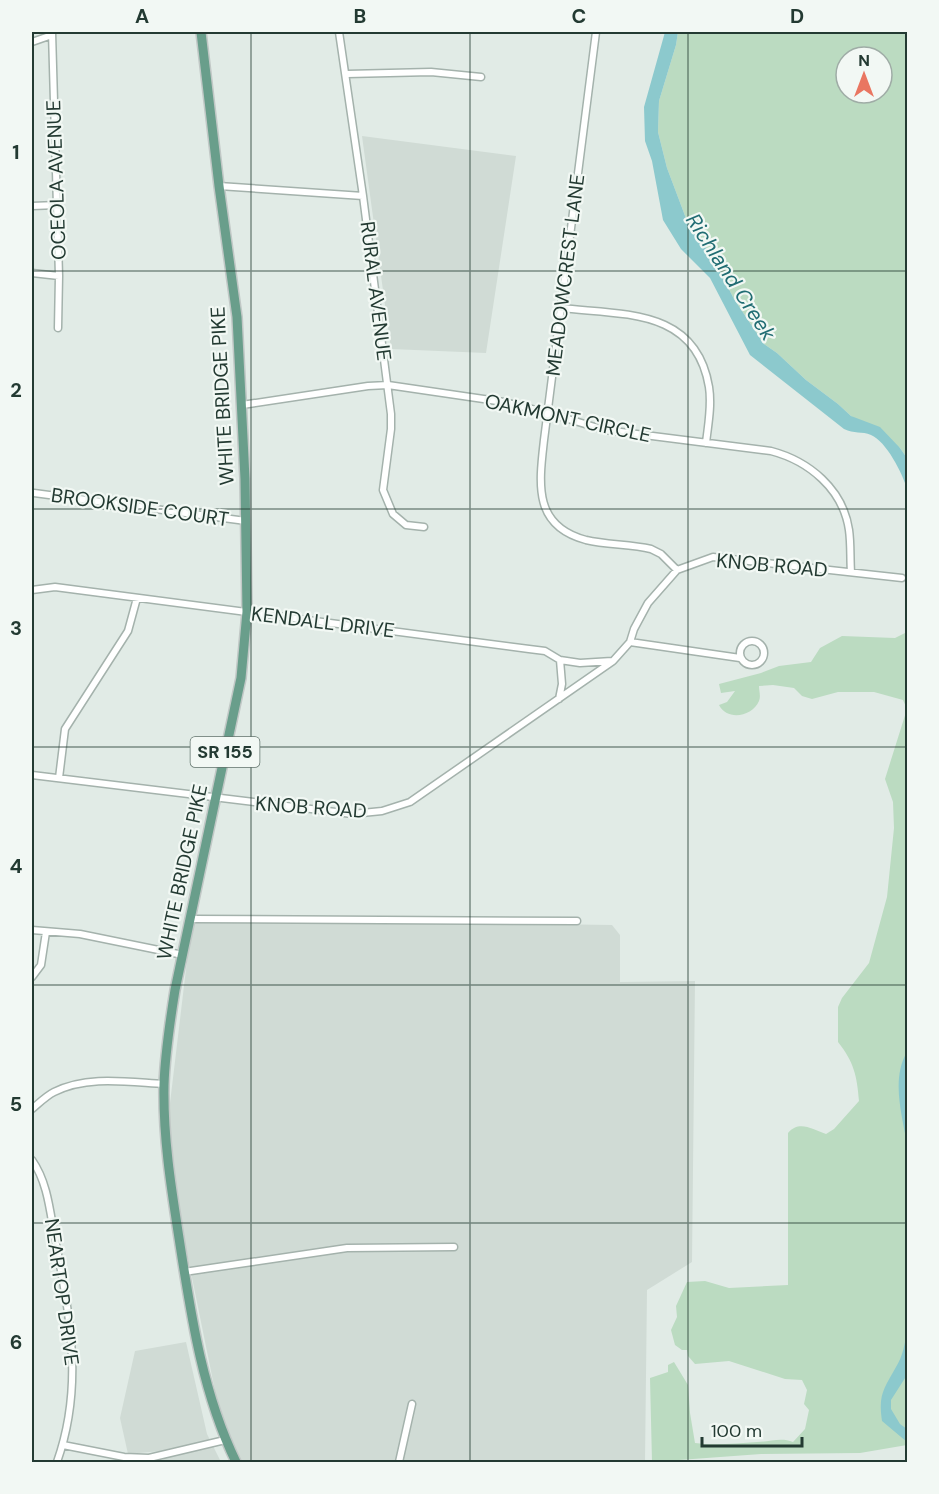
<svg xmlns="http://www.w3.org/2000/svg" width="939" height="1494" viewBox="0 0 939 1494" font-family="'DM Sans',sans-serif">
<rect width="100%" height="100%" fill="#e1ebe6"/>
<path fill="#d0dbd5" d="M362,136L516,156L486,353L391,349Z
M192,919L612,925L620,935V982L695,981L692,1262L647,1290L645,1462H238L225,1440L165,1145Z
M186,1342L207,1434L221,1462H164L161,1451L128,1454L120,1418L135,1351Z"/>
<path fill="#bbdbc1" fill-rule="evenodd" d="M678,32H907V458L900,448L851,416L838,404L806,380L777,353L764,344L734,299L713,258L687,221L667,168L658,132L659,101L676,45ZM846,57H882V93H846Z
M907,632V1445L860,1453L761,1454L652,1462L650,1378L668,1372V1365L674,1362L688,1385L690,1413L695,1443C715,1446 737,1443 757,1442C769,1442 781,1437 793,1442L805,1429L809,1410L804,1404L807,1390L802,1380L785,1379L729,1361L695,1364L688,1356L687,1350H682L675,1345L671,1330L677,1317L676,1306L687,1282L705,1281L729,1288L788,1285V1133C799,1120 812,1129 826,1134L834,1129L859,1101C857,1076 854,1062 838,1042V1007L842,998L869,963L887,897L894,828L893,802L885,779L907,709L903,700L874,692H838L812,699L802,696L794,688L773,685L759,686C759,691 761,696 759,701C752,717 727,721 719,705L727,702L735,691L721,693L719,684L761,673L779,666L811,662L820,648L842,636L895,638Z"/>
<path fill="#8cc9cd" d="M665,32H678L676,45L659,101L658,132L667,168L687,221L713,258L734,299L764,344L777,353L806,380L838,404L851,416L880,427L900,448L907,458V489C903,474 886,441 871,435C862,431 854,434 844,429L750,355L710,278L681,249L663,220L652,161L645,141L644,107Z
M907,1052V1144C902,1115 891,1079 907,1052Z
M907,1331V1375L891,1400V1409L900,1424L907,1429V1442L882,1421C878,1394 884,1389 896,1367C903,1356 905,1343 907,1331Z"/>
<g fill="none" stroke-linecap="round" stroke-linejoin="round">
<g stroke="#a4b2ac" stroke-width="9">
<path id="minor" d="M52,32L59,276L58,328
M339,32L363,196L391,414V429L383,490L393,514L406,525L424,527
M596,32L544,440C539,484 533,526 586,540C607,545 630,544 651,549L661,554L677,570
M32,42L52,35
M347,74L431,72L481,77
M219,186L363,196
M32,206L57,205
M32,273L59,276
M561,308C623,315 696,308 709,387C712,406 708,425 706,443
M242,405L368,386L388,385L504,402L548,413L605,430L771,451C809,461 843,489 849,530C851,544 850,558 851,572
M34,493L246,521
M32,590L55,587L529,649L545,651L560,660L580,663L612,661
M740 653a12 12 0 1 1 24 0a12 12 0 1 1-24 0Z
M630,642L740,658
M559,699L562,684L560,660
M32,775L352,814L382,811L410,802L613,661L630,642L634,629L648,603L677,570L713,557L902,578
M59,778L65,729L128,631L137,598
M192,919L577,921
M32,930L80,934L183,955
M32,977L41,965L46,932
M32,1109C38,1104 46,1096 54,1092C87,1075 128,1082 164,1084
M32,1160C48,1183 50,1212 55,1239C70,1316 84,1386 57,1462
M184,1272L347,1248L454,1247
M63,1445L124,1457L149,1458L225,1440
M399,1462L412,1404"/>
</g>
<g stroke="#c1c8c6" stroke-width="12">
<path id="primary" d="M201,32L219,186L237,317L245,479L247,612L241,678L175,990C170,1021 165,1053 164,1085C163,1137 171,1187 179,1238C191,1315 202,1392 236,1462"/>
</g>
<use href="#minor" stroke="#fff" stroke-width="6"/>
<use href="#primary" stroke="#699e8b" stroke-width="9"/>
</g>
<path fill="none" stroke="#233a32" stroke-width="1.5" stroke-opacity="0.55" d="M251,32V1462M470,32V1462M688,32V1462M32,271H908M32,509H908M32,747H908M32,985H908M32,1223H908"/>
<g text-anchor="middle" stroke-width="4.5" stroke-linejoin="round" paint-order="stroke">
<rect fill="#f2f8f4" stroke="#61736c" stroke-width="1.5" x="190.5" y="737" width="69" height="30" rx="4.5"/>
<g font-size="18" font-weight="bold" fill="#233a32">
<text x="225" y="758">SR 155</text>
</g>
<g font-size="20" fill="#233a32" stroke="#f2f8f4">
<text transform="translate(56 180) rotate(-92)" y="7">OCEOLA AVENUE</text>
<text transform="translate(565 275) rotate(-83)" y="7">MEADOWCREST LANE</text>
<text transform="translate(376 291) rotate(83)" y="7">RURAL AVENUE</text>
<text transform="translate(222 396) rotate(-93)" y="7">WHITE BRIDGE PIKE</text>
<text transform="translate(568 418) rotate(12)" y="7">OAKMONT CIRCLE</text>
<text transform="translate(140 507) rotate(8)" y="7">BROOKSIDE COURT</text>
<text transform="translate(772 565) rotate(5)" y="7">KNOB ROAD</text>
<text transform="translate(323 622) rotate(7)" y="7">KENDALL DRIVE</text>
<text transform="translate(311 807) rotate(4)" y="7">KNOB ROAD</text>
<text transform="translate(182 872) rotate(-78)" y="7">WHITE BRIDGE PIKE</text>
<text transform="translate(62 1292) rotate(82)" y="7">NEARTOP DRIVE</text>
</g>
<g font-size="21" font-style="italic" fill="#216d73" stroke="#f2f8f4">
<text transform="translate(731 277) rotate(57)" y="7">Richland Creek</text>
</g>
</g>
<rect width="939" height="1494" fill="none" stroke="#f2f8f4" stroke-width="66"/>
<g transform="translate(864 75)"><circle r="28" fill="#f2f8f4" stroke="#9faca6" stroke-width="1.5"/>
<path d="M0-4.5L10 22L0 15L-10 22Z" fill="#e97661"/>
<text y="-9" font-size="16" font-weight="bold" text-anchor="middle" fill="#233a32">N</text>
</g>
<path d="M702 1437v9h100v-9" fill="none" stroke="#233a32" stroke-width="3"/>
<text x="711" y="1437" font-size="18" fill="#233a32" stroke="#f2f8f4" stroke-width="4.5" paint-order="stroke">100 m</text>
<rect x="33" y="33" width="873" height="1428" fill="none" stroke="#233a32" stroke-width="2"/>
<g font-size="20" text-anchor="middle" font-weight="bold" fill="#233a32">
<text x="142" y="23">A</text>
<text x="360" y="23">B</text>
<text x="579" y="23">C</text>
<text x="797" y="23">D</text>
<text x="16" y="159">1</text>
<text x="16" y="397">2</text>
<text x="16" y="635">3</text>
<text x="16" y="873">4</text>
<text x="16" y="1111">5</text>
<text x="16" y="1349">6</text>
</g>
</svg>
